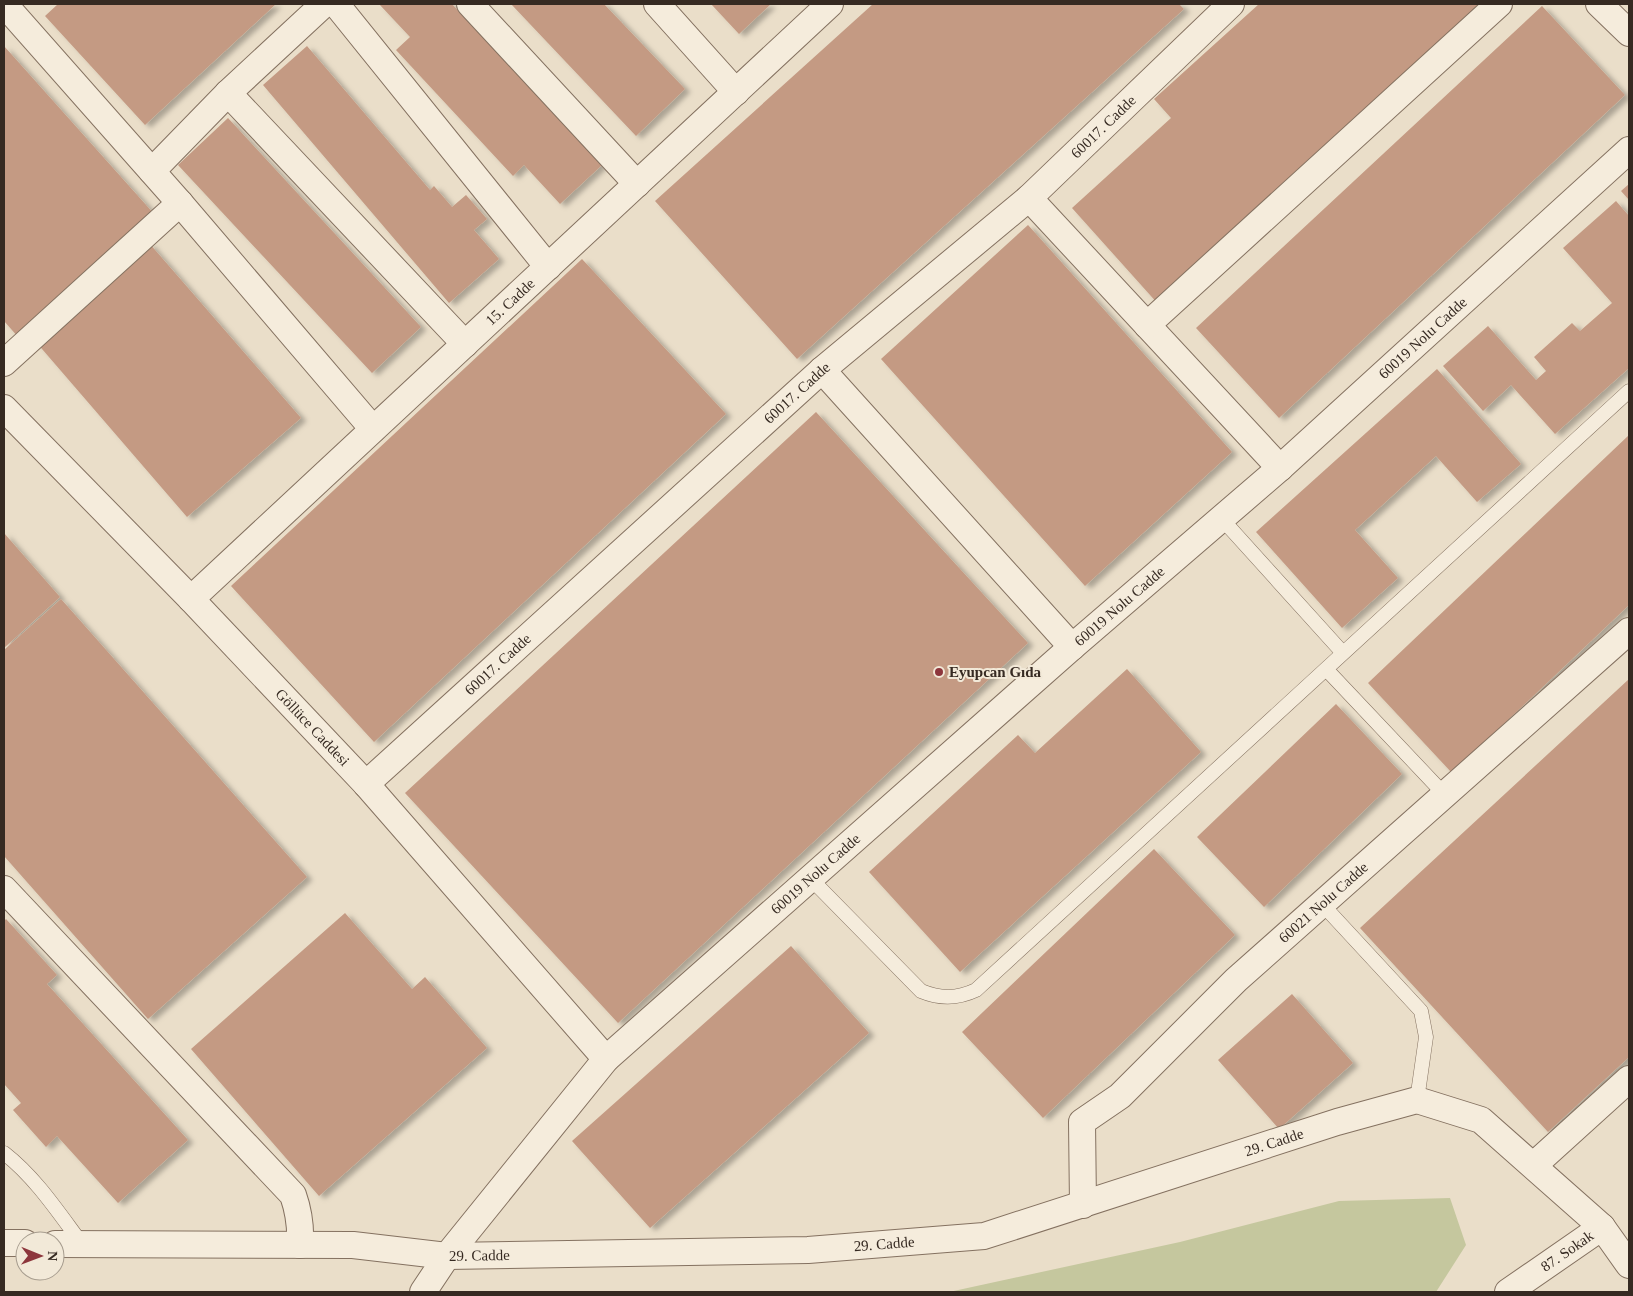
<svg xmlns="http://www.w3.org/2000/svg" width="1633" height="1296" viewBox="0 0 1633 1296" font-family="'Times New Roman',serif">
<defs>
<filter id="shadow"><feDropShadow dx="5.5" dy="3" stdDeviation="2.5" flood-color="#0004"/></filter>
</defs>
<rect width="100%" height="100%" fill="#eadec9"/>
<path fill="#c5c79e" d="M1450,1198L1466,1245L1436,1292H949L1180,1242L1339,1201Z"/>
<path fill="#c49a83" filter="url(#shadow)" d="M58,4H276L145,125L45,16Z
M379,4H452L602,165L560,204L524,165L513,176L396,50L410,37Z
M511,4H604L685,89L636,136Z
M711,4H771L739,34Z
M873,4H1179L1184,9L797,359L655,201Z
M1259,4H1491L1159,305L1072,208L1171,118L1154,99Z
M1542,6L1625,95L1279,418L1196,328Z
M4,46L155,215L19,338L4,321Z
M307,46L430,190L434,186L452,207L466,195L487,219L474,230L499,259L449,303L263,85Z
M228,118L421,327L372,373L178,165Z
M1629,184V200L1621,191Z
M1616,201L1629,216V368L1555,434L1511,385L1483,411L1443,366L1488,326L1536,380L1546,371L1534,357L1572,323L1580,331L1612,303L1563,248Z
M1028,225L1232,452L1085,586L881,359Z
M149,243L301,418L187,517L36,342Z
M582,259L726,414L374,742L231,586Z
M1437,369L1521,464L1477,502L1436,456L1355,530L1398,578L1342,628L1256,532Z
M816,412L1028,643L618,1023L405,793Z
M1629,435V605L1452,773L1368,683Z
M4,533L60,597L4,648Z
M61,599L307,877L148,1019L4,856V650Z
M1127,669L1201,752L960,972L869,872L1018,735L1035,753Z
M1629,679V1057L1548,1132L1360,928Z
M1336,704L1402,774L1264,907L1197,837Z
M1154,849L1235,935L1043,1118L962,1032Z
M345,913L412,989L425,977L487,1048L319,1196L191,1049Z
M6,919L57,975L47,984L188,1140L118,1203L57,1136L46,1147L13,1110L21,1103L4,1084V921Z
M791,946L869,1033L650,1228L572,1141Z
M1292,994L1353,1063L1279,1129L1218,1060Z"/>
<g fill="none" stroke-linecap="round" stroke-linejoin="round">
<g stroke="#847160" stroke-width="15">
<path id="service" d="M1221,518L1343,653
M1326,669L1445,795
M810,878L921,991C940,999 957,999 976,990L1629,391
M1322,904L1421,1011L1426,1037L1417,1100
M4,1153C36,1178 58,1212 82,1244"/>
</g>
<g stroke="#847160" stroke-width="28">
<g id="minor">
<path d="M4,4L180,203L373,429"/>
<path d="M336,4L548,267"/>
<path d="M470,4L637,184"/>
<path d="M657,4L736,92"/>
<path d="M1599,4L1629,33"/>
<path d="M228,93L465,344"/>
<path d="M152,171L228,93L324,4"/>
<path d="M1029,198L1280,468"/>
<path d="M1147,325L1499,4"/>
<path d="M4,363L180,203"/>
<path d="M822,370L1072,647"/>
<path id="s1" d="M4,408L191,599L366,784L606,1059"/>
<path id="s2" d="M191,599L830,4"/>
<path id="s3" d="M366,784L822,370L1029,198L1231,4"/>
<path d="M4,889L293,1195C299,1212 301,1227 300,1245"/>
<path d="M1534,1165L1629,1079"/>
<path id="s4" d="M1083,1205L1082,1122L1120,1096L1236,980L1629,631"/>
<path d="M4,1243H25"/>
<path id="s5" d="M55,1244L353,1245L447,1256L808,1250L984,1236L1337,1122L1417,1100L1481,1120L1602,1227L1629,1265"/>
<path id="s6" d="M423,1292L447,1256L606,1059L1072,647L1280,468L1629,150"/>
<path id="s7" d="M1508,1292L1602,1227"/>
</g>
</g>
<use href="#service" stroke="#f5ecdc" stroke-width="14"/>
<use href="#minor" stroke="#f5ecdc" stroke-width="26"/>
</g>
<circle fill="#8d363c" stroke="#f2e9d8" stroke-width="2" cx="939" cy="672" r="5"/>
<g text-anchor="middle" stroke-width="4" stroke-linejoin="round" paint-order="stroke">
<g font-size="15" fill="#362a22" stroke="#f2e9d8">
<text dy="5" stroke="none"><textPath href="#s3" startOffset="988">60017. Cadde</textPath></text>
<text dy="5" stroke="none"><textPath href="#s2" startOffset="436">15. Cadde</textPath></text>
<text dy="5" stroke="none"><textPath href="#s6" startOffset="1386">60019 Nolu Cadde</textPath></text>
<text dy="5" stroke="none"><textPath href="#s3" startOffset="582">60017. Cadde</textPath></text>
<text dy="5" stroke="none"><textPath href="#s6" startOffset="981">60019 Nolu Cadde</textPath></text>
<text dy="5" stroke="none"><textPath href="#s3" startOffset="178">60017. Cadde</textPath></text>
<text dy="5" stroke="none"><textPath href="#s1" startOffset="444">Göllüce Caddesi</textPath></text>
<text dy="5" stroke="none"><textPath href="#s6" startOffset="576">60019 Nolu Cadde</textPath></text>
<text dy="5" stroke="none"><textPath href="#s4" startOffset="410">60021 Nolu Cadde</textPath></text>
<text dy="5" stroke="none"><textPath href="#s5" startOffset="1235">29. Cadde</textPath></text>
<text dy="5" stroke="none"><textPath href="#s5" startOffset="830">29. Cadde</textPath></text>
<text dy="5" stroke="none"><textPath href="#s7" startOffset="72">87. Sokak</textPath></text>
<text dy="5" stroke="none"><textPath href="#s5" startOffset="425">29. Cadde</textPath></text>
</g>
<g font-size="15" font-weight="bold" fill="#362a22" stroke="#f2e9d8" text-anchor="start">
<text x="949" y="677">Eyupcan Gıda</text>
</g>
</g>
<rect width="1633" height="1296" fill="none" stroke="#362a22" stroke-width="10"/>
<g transform="translate(40 1256) rotate(91)"><circle r="24" fill="#f2e9d8" stroke="#a79d8f"/>
<path d="M0-4L9 19L0 12L-9 19Z" fill="#8d363c"/>
<text y="-8" font-size="14" font-weight="bold" text-anchor="middle" fill="#362a22">N</text>
</g>
</svg>
